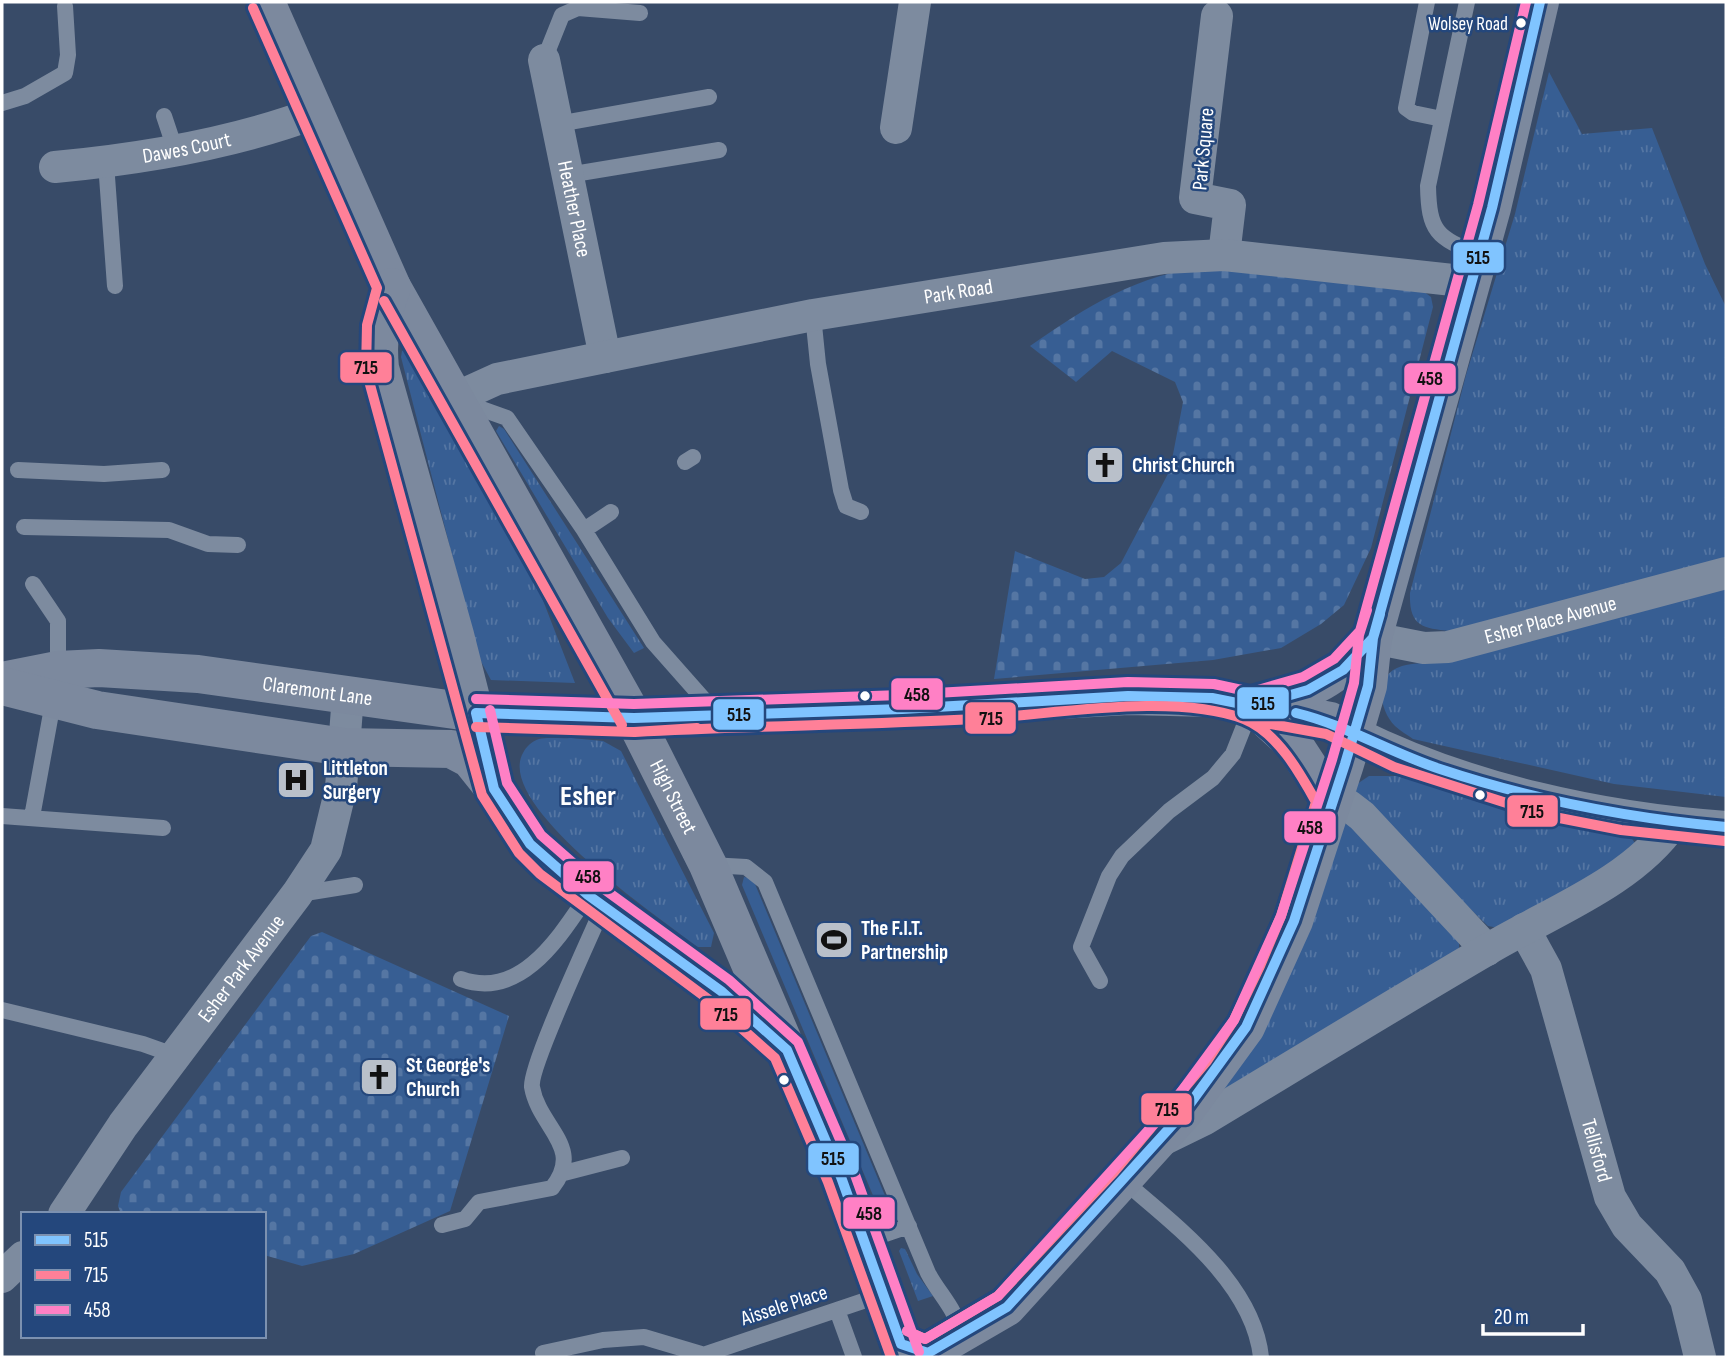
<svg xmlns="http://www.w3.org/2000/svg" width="1728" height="1359" viewBox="0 0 1728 1359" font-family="'Sofia Sans Condensed',sans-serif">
<defs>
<pattern id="cemetery-stones" width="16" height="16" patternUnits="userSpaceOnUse" patternTransform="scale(1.75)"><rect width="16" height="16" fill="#375e93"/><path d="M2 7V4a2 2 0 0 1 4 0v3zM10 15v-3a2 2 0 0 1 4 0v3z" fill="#5576a3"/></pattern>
<pattern id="park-tufts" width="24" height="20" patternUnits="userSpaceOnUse" patternTransform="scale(1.75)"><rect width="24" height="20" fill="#375e93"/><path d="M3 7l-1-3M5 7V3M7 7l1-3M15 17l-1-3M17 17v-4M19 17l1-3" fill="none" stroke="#5576a3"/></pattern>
</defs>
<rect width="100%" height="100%" fill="#384b68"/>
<path fill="url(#cemetery-stones)" d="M1208,266L1423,291L1431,297L1433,307L1371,548L1344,605L1321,624L1281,648L1213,660L994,679L1015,551L1085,579L1104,577L1121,563L1170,470L1183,402L1175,382L1112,351L1076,382L1030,346C1089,305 1137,275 1208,266Z
M322,932L509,1016L450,1211L354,1254L302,1266L264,1255V1214H121L118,1206L121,1192L311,936Z"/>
<path fill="url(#park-tufts)" d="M1549,72L1582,134L1652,128L1705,264L1726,307V559L1450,631C1422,628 1409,626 1410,593L1466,375L1515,214Z
M406,350L537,585L575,683L491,680L478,656L401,357L402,351Z
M499,426L504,429L644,648L634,653L608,618L496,431Z
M1726,588V797L1614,784L1413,739C1408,735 1400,731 1395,726C1378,709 1374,674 1402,666C1413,663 1425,663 1436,661Z
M571,738L603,741L621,751L714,933L711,947H698C661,919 494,805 523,753C526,747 532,741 539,739C548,737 561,739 571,738Z
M1369,776H1399L1530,815L1631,837L1636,845L1633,853L1499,928L1488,926L1359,802L1353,794L1357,784Z
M1341,823L1350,825L1459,939V951L1203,1111Z
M901,1248L905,1249L917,1274L933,1296L918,1301L899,1251Z"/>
<path fill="#375e93" d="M744,877L750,878L755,884L891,1210L887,1214L880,1212L742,885Z"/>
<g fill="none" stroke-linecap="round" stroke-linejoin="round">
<path stroke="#7d8b9f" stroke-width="16" d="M1427,2L1406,108L1413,113L1442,119
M1467,2L1428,186C1429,231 1436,238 1479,254
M544,60L562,15L578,8L640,13
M2,103L25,96L65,73L68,55L65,6
M164,116L175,149
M558,124L709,97
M106,163L115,286
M568,175L719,150
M813,315L818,364L841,490L846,506L861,512
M465,403L507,418L584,530L653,642L714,711
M685,462L693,457
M18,470L104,474L162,470
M24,527L169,530L208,544L238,545
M584,530L611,512
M33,584L58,621V672
M2,816L163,828
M32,817L54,697
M710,865L746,867L765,882L928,1273C938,1293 959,1312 960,1335
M299,894L355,885
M461,979C521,1001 560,936 588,895
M1100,981L1081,947L1109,876L1122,856L1169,811L1213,778L1233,754L1252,706
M2,1010L143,1044L174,1055
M564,1173L622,1158
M1124,1181C1176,1226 1253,1283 1261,1357
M442,1225L465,1219L479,1202L552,1188C585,1147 539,1128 532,1087C529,1067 592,934 603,907
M865,1241L909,1226
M837,1310L854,1357
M543,1353L603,1340L644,1337L701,1354
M697,1357L884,1294"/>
<g stroke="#7d8b9f" stroke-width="32">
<path d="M1217,16L1195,198L1230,205L1224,255"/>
<path id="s1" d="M544,60L605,357"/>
<path d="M896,128L915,2"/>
<path id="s2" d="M55,167C140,159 235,143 315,113"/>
<path id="s3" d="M453,399L497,379L605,357L813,315L1164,258L1224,255L1471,282"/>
<path id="s4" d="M1373,638L1424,648L1448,647L1726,573"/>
<path d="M1355,733C1468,789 1600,818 1726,827"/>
<path d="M1331,801L1349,806L1362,816L1487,950"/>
<path id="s5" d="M1524,929L1546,969L1610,1197L1627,1226L1670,1271L1686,1300L1700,1357"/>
<path d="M1162,1140L1205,1119C1298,1063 1391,1006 1485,951C1546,914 1632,883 1673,823"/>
<path id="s6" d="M64,1214L123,1125L297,894L326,850L341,788L348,695"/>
<path d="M2,1277L23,1257"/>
</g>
<g stroke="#7c899e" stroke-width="38">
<path id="s7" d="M266,2L392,287L634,718L708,865L841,1177L906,1357"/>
<path d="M392,287C381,316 377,337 380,368L455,635L494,789L530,844L550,864L721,991L779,1042"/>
<path id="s8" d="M2,681L58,670L99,668L198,674L476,713L634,718L902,709L1128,696L1212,698L1330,721L1355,733"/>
<path d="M2,686L97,710L344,747L451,749L470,759L494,789"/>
<path d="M1260,704C1313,690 1335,679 1373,638"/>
<path d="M1252,706L1293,743L1331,801"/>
<path d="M901,1344L918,1352L928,1353L1007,1307L1184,1112L1246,1027L1294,921L1345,764L1368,686L1373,638L1492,208L1540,2"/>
</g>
<g stroke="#24477c" stroke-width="16">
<path id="bus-1" d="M476,713L634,718L902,709L1128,696L1212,698L1252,706L1308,690L1343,670L1373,638L1492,208L1540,2
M476,713L494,789L530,844L588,895L721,991L787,1050L841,1177L901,1344
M1296,713C1346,725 1391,753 1440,769C1533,800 1628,818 1726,827
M901,1344L928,1353L1007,1307L1184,1112L1246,1027L1294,921L1345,764L1368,686L1373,638L1380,614"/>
</g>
<g stroke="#24477c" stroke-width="16">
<path id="bus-2" d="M253,8L377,288L367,325L366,370L482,795L519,853L540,874L712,1002L775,1058L828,1182L891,1357
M384,301L622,725
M1248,720L1326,734L1394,767L1544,815L1621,830L1725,841
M476,727L634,732L697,728
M635,732C748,726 861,725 975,719C1052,715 1172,692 1244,719C1277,732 1300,773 1316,802L1281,916L1260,966L1234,1020L1207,1061L1114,1172L998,1296L925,1339L907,1331"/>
</g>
<g stroke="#24477c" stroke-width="16">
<path id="bus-3" d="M476,699L634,704L901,695L1128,682L1214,684L1251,692L1303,677L1334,659L1360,631L1478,205L1526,2
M490,710L507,783L541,835L597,884L729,980L798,1042L854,1172L919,1352
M907,1331L925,1339L998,1296L1173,1103L1234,1020L1281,916L1332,760L1354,683L1359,635L1367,610"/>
</g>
<use href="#bus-1" stroke="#80c4ff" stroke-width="10"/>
<use href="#bus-2" stroke="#ff8098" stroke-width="10"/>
<use href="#bus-3" stroke="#ff80c5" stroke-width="10"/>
</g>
<defs>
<g id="church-square" transform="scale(2.0125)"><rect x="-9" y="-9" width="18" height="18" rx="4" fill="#b9c0ca" stroke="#24477c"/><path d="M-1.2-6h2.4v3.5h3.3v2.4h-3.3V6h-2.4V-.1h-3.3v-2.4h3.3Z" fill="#111"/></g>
<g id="hospital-square" transform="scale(2.0125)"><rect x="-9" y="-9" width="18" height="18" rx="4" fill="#b9c0ca" stroke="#24477c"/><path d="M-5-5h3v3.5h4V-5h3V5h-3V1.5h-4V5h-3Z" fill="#111"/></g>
<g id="stadium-square" transform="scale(2.0125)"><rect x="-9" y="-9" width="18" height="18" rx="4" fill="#b9c0ca" stroke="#24477c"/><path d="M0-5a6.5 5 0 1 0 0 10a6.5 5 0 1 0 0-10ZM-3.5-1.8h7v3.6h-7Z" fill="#111"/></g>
</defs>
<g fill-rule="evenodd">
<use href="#church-square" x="1105" y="465"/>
<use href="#hospital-square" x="296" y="780"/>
<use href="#stadium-square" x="834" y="940"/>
<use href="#church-square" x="379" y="1077"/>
</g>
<g fill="#fff" stroke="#24477c" stroke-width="2.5">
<circle cx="1521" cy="23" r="6"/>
<circle cx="865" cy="696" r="6"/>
<circle cx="1480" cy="795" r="6"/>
<circle cx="784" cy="1080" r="6"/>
</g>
<g text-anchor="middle" stroke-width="5" stroke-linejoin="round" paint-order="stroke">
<g font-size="19" fill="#fff" stroke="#24477c" text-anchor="end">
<text x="1508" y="30">Wolsey Road</text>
</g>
<g font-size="21" fill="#fff" stroke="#24477c">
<text dy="7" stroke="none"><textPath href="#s2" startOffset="133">Dawes Court</textPath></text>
<text transform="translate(1203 149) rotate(-85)" y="7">Park Square</text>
<text dy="7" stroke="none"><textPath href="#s1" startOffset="152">Heather Place</textPath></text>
<text dy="7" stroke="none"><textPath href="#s3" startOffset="518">Park Road</textPath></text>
<text dy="7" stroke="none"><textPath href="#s4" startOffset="182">Esher Place Avenue</textPath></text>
<text dy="7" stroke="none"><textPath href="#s8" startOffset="318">Claremont Lane</textPath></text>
<text dy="7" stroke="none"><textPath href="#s7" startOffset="894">High Street</textPath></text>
<text dy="7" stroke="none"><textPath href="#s6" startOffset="303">Esher Park Avenue</textPath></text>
<text dy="7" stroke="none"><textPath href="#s5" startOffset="234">Tellisford</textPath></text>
<text transform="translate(784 1305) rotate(-18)" y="7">Aissele Place</text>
</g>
<g font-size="21" font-weight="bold" fill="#fff" stroke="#24477c" text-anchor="start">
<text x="1132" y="472">Christ Church</text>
<text x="323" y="775">Littleton<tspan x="323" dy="24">Surgery</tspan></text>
<text x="861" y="935">The F.I.T.<tspan x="861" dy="24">Partnership</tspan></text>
<text x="406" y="1072">St George's<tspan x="406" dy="24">Church</tspan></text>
</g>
<g font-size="28" font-weight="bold" fill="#fff" stroke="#24477c">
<text x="588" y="805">Esher</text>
</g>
</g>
<g stroke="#24477c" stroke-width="2.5">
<rect x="1452" y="241" width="53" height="33" rx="7" fill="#80c4ff"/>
<rect x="339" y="351" width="54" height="33" rx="7" fill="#ff8098"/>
<rect x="1403" y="362" width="54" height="33" rx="7" fill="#ff80c5"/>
<rect x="890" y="677" width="54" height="34" rx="7" fill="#ff80c5"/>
<rect x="1236" y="686" width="54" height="34" rx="7" fill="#80c4ff"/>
<rect x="712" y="698" width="53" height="33" rx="7" fill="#80c4ff"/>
<rect x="964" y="701" width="53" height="34" rx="7" fill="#ff8098"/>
<rect x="1506" y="794" width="53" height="34" rx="7" fill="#ff8098"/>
<rect x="1283" y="810" width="54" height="34" rx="7" fill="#ff80c5"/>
<rect x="562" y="860" width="53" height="33" rx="7" fill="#ff80c5"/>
<rect x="699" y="997" width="53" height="34" rx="7" fill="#ff8098"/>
<rect x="1140" y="1092" width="53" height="34" rx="7" fill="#ff8098"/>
<rect x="807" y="1142" width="53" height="34" rx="7" fill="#80c4ff"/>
<rect x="842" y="1196" width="54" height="34" rx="7" fill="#ff80c5"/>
</g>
<g font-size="19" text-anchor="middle" font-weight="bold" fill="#111">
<text x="1478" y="264">515</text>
<text x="366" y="374">715</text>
<text x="1430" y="385">458</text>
<text x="917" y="701">458</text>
<text x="1263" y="710">515</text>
<text x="739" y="721">515</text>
<text x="991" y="725">715</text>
<text x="1532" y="818">715</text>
<text x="1310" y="834">458</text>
<text x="588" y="883">458</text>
<text x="726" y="1021">715</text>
<text x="1167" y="1116">715</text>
<text x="833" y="1165">515</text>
<text x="869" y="1220">458</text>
</g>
<rect width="1728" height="1359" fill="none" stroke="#ffffff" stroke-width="7"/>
<rect x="21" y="1212" width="245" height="126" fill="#24477c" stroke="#7c91b0" stroke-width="2"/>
<rect x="35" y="1235" width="35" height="10" fill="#80c4ff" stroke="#7c91b0" stroke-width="2"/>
<text x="84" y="1247" font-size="21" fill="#ffffff">515</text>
<rect x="35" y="1270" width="35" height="10" fill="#ff8098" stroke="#7c91b0" stroke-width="2"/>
<text x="84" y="1282" font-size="21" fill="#ffffff">715</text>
<rect x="35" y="1305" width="35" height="10" fill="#ff80c5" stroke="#7c91b0" stroke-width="2"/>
<text x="84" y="1317" font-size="21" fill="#ffffff">458</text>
<path d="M1483 1324v10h100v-10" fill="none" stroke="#ffffff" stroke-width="3.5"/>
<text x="1494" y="1324" font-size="21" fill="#ffffff" stroke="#24477c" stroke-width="5" paint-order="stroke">20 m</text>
</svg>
